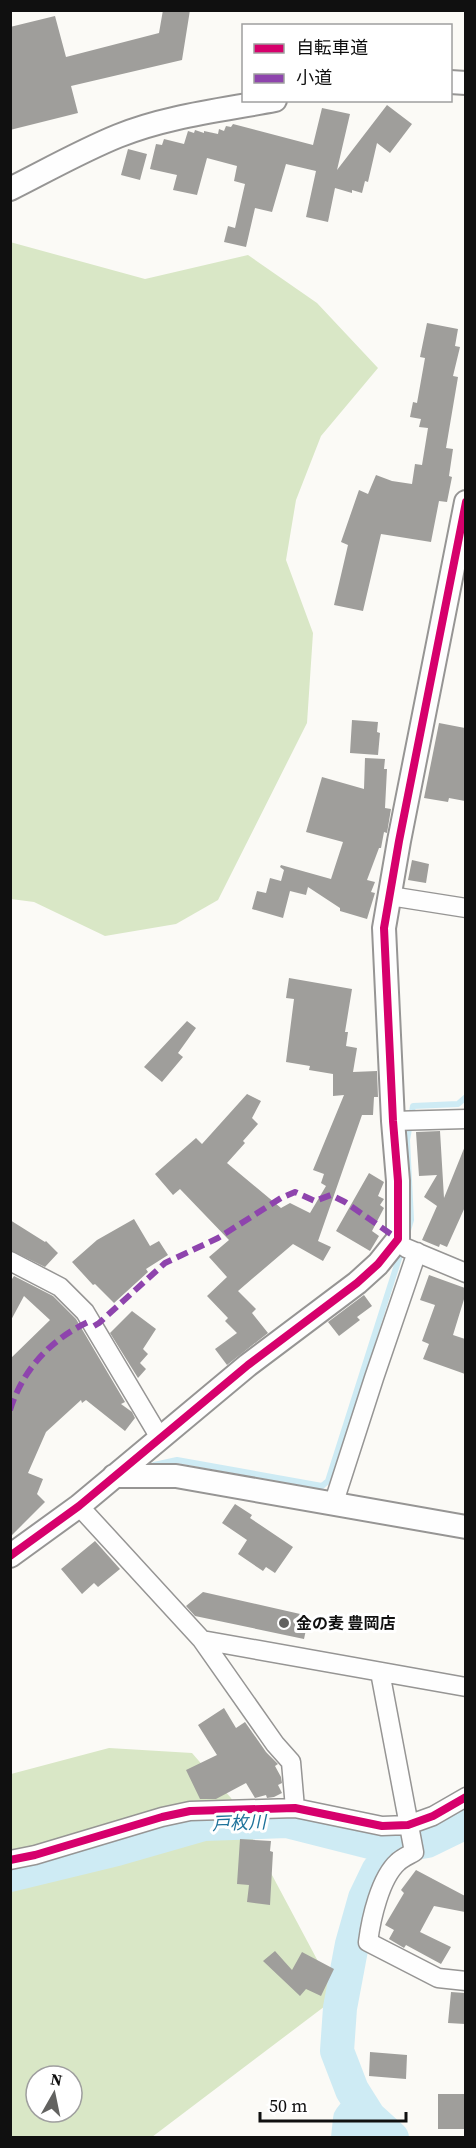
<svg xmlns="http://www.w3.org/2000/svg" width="476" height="2148" viewBox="0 0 476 2148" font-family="'Source Serif 4','Noto Sans JP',serif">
<rect width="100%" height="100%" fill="#fbfaf6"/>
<path fill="#d9e7c6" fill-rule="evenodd" d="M10,242L145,279L248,255L317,303L378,368L321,436L296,500L286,560L313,633L307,723L218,900L176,924L105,936L34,902L11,899Z
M109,1748L192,1753L231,1798L337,1997L152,2137L11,2138V1774ZM36,2076H72V2112H36Z"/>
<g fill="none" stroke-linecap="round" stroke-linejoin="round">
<path stroke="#ceebf4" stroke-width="6" d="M407,1234L411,1220L407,1140L413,1106L458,1104L466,1097
M154,1465L177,1460L322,1486L328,1481L402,1249"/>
<path stroke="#ceebf4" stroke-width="34" d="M10,1875L117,1849L204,1824L287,1821L370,1842L403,1845L427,1841L466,1822
M348,2138L350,2119L361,2105
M392,2138L369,2117L352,2090L337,2051L340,2008L352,1944L365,1898L378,1871L389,1856L403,1845"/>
</g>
<path fill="#9f9e9b" d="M163,10H190L182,60L71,86L78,113L10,130V27L55,16L66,57L159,33Z
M387,105L412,124L390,153L377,143L368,182L365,181L362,193L352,190V193L335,188L328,222L306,217L316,171L286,164L272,212L255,208L246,247L224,242L228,226L235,228L245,184L234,181L237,166L207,158L197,195L173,190L177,175L150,169L156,144L162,145L164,139L184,144L188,131L194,133L195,130L204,133V131L218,134L219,129L224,131L226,126L231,127L233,124L313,145L322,108L350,114L337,170Z
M128,149L147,154L140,180L121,175Z
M427,323L458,329L455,346L460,347L453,376L458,377L446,448L453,449L449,476L452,477L447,502L439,501L431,542L381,534L363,611L334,605L348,545L341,542L359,490L368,494L376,475L392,481L412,484L415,464L422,465L428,428L419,427L421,419L410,417L413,402L417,403L425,358L420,357Z
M352,720L378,722L377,732L380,733L378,755L350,753Z
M439,723L465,728V801L449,798L448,802L424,798Z
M365,758L385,759L384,769H387L385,808L391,809L387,833L384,832L381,848H379L367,880L375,882L371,892L375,893L367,919L340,911V908L308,887L306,895L290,891L283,918L252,909L257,891L266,893L270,878L281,881L284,870L280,867L281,865L331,879L343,842L306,832L322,777L364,789Z
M412,860L429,864L426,883L408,880Z
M289,978L352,989L345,1032H348L346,1046L357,1048L353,1072L377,1071L378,1097H374L373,1115H362L318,1241L331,1247L323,1261L293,1244L238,1291L256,1309L252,1313L268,1333L227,1365L215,1349L237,1333L225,1321L228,1318L207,1296L227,1277L209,1257L229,1240L180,1189L173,1195L155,1174L196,1138L202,1144L247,1094L261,1101L252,1118L258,1124L243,1141L245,1143L227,1163L281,1208L290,1203L310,1213L326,1186L321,1183L324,1174L313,1170L344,1095L333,1096V1074L309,1070L310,1066L286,1062L294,999L286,998Z
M187,1021L196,1028L178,1053L183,1057L162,1082L144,1067Z
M440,1131L444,1198L465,1146V1207L447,1247L440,1244L439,1247L422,1240L437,1206L424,1197L437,1175L419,1176L416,1132Z
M369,1173L384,1182L378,1196L384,1199L380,1205L384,1208L372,1231L379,1236L370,1251L336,1231Z
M134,1219L150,1246L159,1241L168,1255L146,1269L148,1272L114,1303L95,1284L93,1285L72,1262L97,1240Z
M10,1220L45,1242L46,1241L58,1253L45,1267L10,1250Z
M429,1275L465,1288V1296L453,1335L465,1339V1374L423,1359L429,1344L422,1341L435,1305L420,1300Z
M14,1276L53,1296L76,1319L125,1402L121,1404L132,1412L135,1418L125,1431L86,1400L82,1403L81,1400L46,1432L28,1473L43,1479L37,1494L45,1502L10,1537V1359L50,1320L24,1296L10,1322V1282Z
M364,1295L372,1306L357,1317L360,1320L339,1336L328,1322Z
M132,1311L156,1329L143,1349L148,1354L140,1363L146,1369L138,1378L110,1333Z
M235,1504L252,1515L250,1518L293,1547L275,1573L266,1567L263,1571L238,1554L247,1540L222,1523Z
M95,1541L120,1569L98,1587L94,1583L82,1594L61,1569Z
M203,1592L309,1616L304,1639L195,1616L186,1606Z
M224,1708L236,1728L245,1722L266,1752L278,1764L275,1766L281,1777L282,1783L278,1785L282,1793L274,1797L267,1798L266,1795L255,1798L246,1783L216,1799H200L186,1770L217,1755L198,1725Z
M240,1839L271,1841L270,1851L273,1852L270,1905L247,1902L249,1885L237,1884Z
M416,1870L465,1896V1912L434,1906L420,1932L451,1947L441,1964L406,1945L404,1948L389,1939L394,1930L385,1925L404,1893L401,1890Z
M275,1951L292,1970L302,1952L334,1969L321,1996L306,1989L300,1996L263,1961Z
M451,1992L465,1993V2024L448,2023Z
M370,2052L407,2055L406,2079L369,2076Z
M438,2094H465V2129H438Z"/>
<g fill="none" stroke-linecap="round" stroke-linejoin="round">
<g stroke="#969594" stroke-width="21">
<path id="minor" d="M390,896L466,908
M393,1121L466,1119
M406,1248L466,1273
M10,1261L60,1287L85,1312L160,1438
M333,1505L374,1378L417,1252
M79,1506L202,1640L275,1744L291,1762L295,1808
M202,1640L466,1687
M380,1672L414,1852C409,1855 402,1858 398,1862C380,1878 371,1919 368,1942L438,1978L466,1981
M10,1860L35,1855L162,1817L190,1811L295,1808L382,1826L408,1825L433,1816L466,1797"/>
</g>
<g stroke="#969594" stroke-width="26">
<path id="tertiary" d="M450,82L466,83
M10,189C46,171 81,151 118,136C167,116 223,110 275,100
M114,1476H176L466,1527
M10,1556L79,1506L248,1365L357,1283L378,1264L398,1239V1181L393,1121L384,928L399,841L466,502"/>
</g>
<use href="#minor" stroke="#fefefe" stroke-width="18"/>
<use href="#tertiary" stroke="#fefefe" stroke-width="22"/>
<path stroke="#8e44ad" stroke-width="6" stroke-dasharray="12 6" stroke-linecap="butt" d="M94,1326L99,1323L165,1263L218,1238L281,1198L295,1192L315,1201L331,1195L345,1202L398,1239
M10,1410C23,1369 51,1339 90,1321"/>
<g stroke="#fff" stroke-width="11">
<path id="cycleway" d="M10,1556L79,1506L248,1365L357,1283L378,1264L398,1239V1181L393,1121L384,928L399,841L466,502
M10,1860L35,1855L162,1817L190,1811L295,1808L382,1826L408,1825L433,1816L466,1797"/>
</g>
<use href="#cycleway" stroke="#d6006c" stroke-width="8"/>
</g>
<circle fill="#626260" stroke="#fff" stroke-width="2" cx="284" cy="1623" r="6"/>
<g text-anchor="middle" stroke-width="6" stroke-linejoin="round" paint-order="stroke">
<g font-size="16" font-weight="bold" fill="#101010" stroke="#fff" text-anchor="start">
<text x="296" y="1629">金の麦 豊岡店</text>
</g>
<g font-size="18" font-style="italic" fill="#1f739b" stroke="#fff">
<text transform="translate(239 1823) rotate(-2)" y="6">戸枚川</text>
</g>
</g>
<rect width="476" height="2148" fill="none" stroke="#101010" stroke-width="24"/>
<rect x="242" y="24" width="210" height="78" fill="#ffffff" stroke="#9f9f9f" stroke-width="1.5"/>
<rect x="254" y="44" width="30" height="9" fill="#d6006c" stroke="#9f9f9f" stroke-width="1.5"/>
<text x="296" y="54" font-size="18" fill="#101010">自転車道</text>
<rect x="254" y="74" width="30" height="9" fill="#8e44ad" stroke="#9f9f9f" stroke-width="1.5"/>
<text x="296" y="84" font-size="18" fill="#101010">小道</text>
<g transform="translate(54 2094) rotate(9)"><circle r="28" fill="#ffffff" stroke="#9f9f9f" stroke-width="1.5"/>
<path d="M0-4.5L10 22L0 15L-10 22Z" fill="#626260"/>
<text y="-9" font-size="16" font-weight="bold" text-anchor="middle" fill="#101010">N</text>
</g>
<path d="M260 2112v9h146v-9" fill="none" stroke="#101010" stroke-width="3"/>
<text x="269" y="2112" font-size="18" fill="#101010" stroke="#ffffff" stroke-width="4.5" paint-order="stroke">50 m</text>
</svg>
